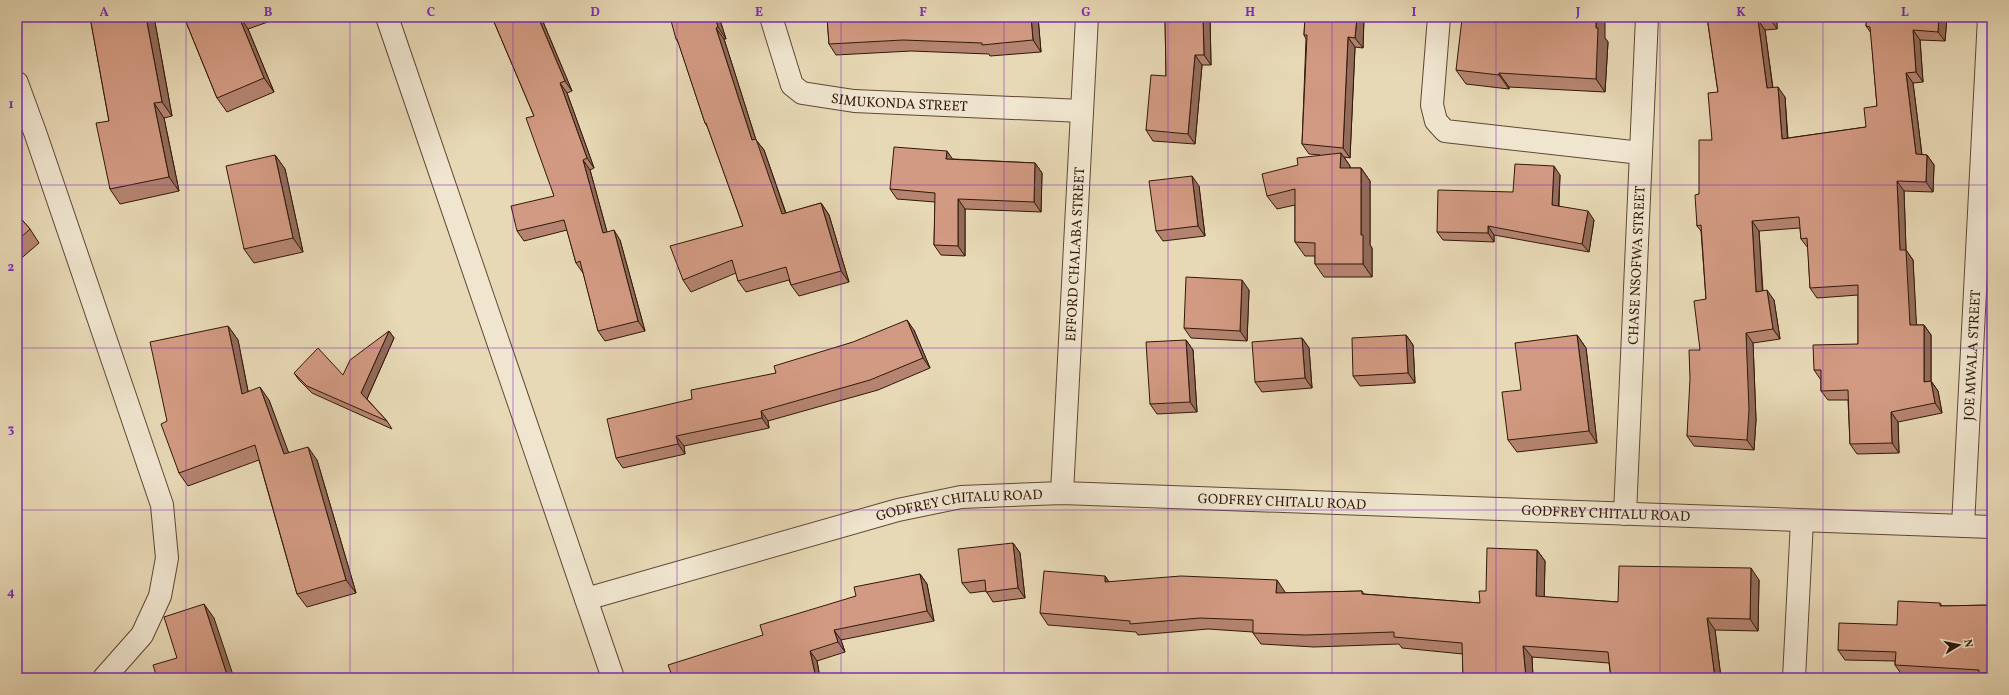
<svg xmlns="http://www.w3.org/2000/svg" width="2009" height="695" viewBox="0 0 2009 695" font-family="Vollkorn,serif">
<rect width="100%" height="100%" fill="#e8d9b6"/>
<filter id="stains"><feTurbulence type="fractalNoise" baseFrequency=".005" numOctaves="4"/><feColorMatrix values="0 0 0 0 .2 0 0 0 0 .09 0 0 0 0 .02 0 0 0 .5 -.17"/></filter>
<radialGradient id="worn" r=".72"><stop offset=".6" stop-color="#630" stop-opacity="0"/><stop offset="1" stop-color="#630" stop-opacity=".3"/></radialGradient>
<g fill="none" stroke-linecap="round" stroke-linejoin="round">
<g stroke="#5f4834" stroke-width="24">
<g id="street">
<path d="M387,17L613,678"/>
<path id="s1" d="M771,17L792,85L802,93L854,101L1082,111"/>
<path d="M1439,17L1432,105L1436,121L1445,131L1641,153"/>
<path d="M17,83L36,135L162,505L167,558L160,596L142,635L104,678"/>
<path id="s2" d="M1062,493L1087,17"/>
<path id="s3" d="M1625,514L1647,17"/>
<path id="s4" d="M1963,526L1989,17"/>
<path id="s5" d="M586,599L898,510L961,497L1062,493L1992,527"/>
<path d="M1794,678L1802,521"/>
</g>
</g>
<use href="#street" stroke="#f0e6d0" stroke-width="22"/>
</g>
<path fill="#b58470" stroke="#311809" d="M90,17H154L172,116L164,118L179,191L120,204L110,189L109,121Z
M184,17H282L248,29L274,92L227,112L217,98Z
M492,17H541L572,91L567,93L594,168L590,170L607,232L620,240L645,331L605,341L598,331L583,272V273L576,263L567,230L524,241L517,231L554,196L534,116Z
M719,17L726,39H724L756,140L764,150L786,213L821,203L829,215L849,282L799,296L791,285L789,280L746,292L738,281L736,273L691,292L683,280L743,226L708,128L705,123L679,44L676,39Z
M827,17H1038L1041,52L990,56L989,54L911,51L836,55L829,44Z
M1165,17H1210L1211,65H1202L1195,144L1153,141L1146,130L1166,76Z
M1305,17H1364L1363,48L1355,47L1350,158L1344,157L1350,166V168H1361L1370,181V245L1372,248V277H1324L1315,264V256H1305L1295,242V205L1277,209L1267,196L1298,165L1320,155L1309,154L1302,144L1306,39L1304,35Z
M1707,17H1777V29L1765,30L1773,88L1785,97L1788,138L1866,127L1877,106L1871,33L1866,26L1867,17H1947L1945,41L1920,40L1923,82L1913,83L1922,155H1927L1934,165L1933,192L1904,191L1906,250L1913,260L1916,325H1924L1931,335V381L1938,391L1942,413L1898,422L1899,453L1857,454L1850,444L1848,400H1828L1821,391V380L1814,370L1858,344V295L1817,298L1810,288L1808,248L1801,239L1800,228L1759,231L1763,291L1774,300L1780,339L1753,343L1756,420L1754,450L1694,446L1687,436L1700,350L1706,299L1701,231L1697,226L1699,194L1712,140L1718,92Z
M1605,38L1608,42L1605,92L1509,87V89L1466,84L1456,70Z
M275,155L285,169L303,252L254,263L244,249Z
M953,159L1035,163L1042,173L1041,212L965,209V256L941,255L934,245L935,202L897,199L890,189Z
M1560,175L1559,206L1594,220L1589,252L1494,235V242L1443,240L1437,232L1513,192Z
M1199,186L1205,236L1163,241L1156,231Z
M17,214L30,229L39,243L17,262Z
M1249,290L1247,341L1191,338L1184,328Z
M228,326L238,340L248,391L269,400L288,452L317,460L356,593L307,607L297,594L259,460L188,486L179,473L167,421Z
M914,330L930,368L878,390L768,421L769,428L684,446L685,454L623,468L616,458L692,399Z
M389,331L394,338L367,399L387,421L392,429L312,393L299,380L294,373L343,375Z
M1406,335L1413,345L1415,383L1360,386L1353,376Z
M1577,335L1586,348L1597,443L1517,452L1508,440L1521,390Z
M1302,338L1309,348L1312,388L1262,392L1255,382Z
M1186,340L1193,350L1197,412L1157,414L1150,404Z
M1013,543L1020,553L1025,598L993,602L986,591L970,593L962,583Z
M1537,550L1545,561L1544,597L1618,602L1759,580L1758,631L1715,630L1721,678H1611L1609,663L1532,657L1533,678H1463V654L1402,648L1399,644L1314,647L1261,644L1253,633V632L1208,629L1138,635L1136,632L1048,625L1040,613L1105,576L1109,582L1285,592V593L1362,591L1364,594L1480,603L1486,591Z
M920,574L927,584L934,621L841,640L845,652L817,661L820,678H673L763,635L856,596Z
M1940,603L1942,606L1992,605V678H1963L1902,675L1895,665V661L1845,660L1838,650L1897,625Z"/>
<path fill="#936c5b" stroke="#311809" d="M146,17H154L172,116L162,102Z
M239,17H240L248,29L274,92L264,78Z
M538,17H541L572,91L565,81Z
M715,17H719L726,39L718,27Z
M1031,17H1038L1041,52L1033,40Z
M1203,17H1210L1211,65L1204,55Z
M1357,17H1364L1363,48L1355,38Z
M1596,17H1605V38L1608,42L1605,92L1596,79Z
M1770,17H1777V29L1770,19Z
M1939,17H1947L1945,41L1938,32Z
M1758,20L1765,30L1774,98L1767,88Z
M716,28L724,39L756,140L764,150L790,226L782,214L752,140Z
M1913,30L1920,40L1923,82L1916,72Z
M1348,37L1355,47L1350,158L1343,148Z
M1195,55L1202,65L1195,144L1188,134Z
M1499,73L1509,87V89L1499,75Z
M1906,73L1913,83L1923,164L1916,154Z
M560,83L567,93L594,168L587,158Z
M1778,87L1785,97L1788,148L1782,139Z
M154,103L164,118L179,191L169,177Z
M947,151L954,161L946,159Z
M1341,153L1350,166V181L1340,168Z
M275,155L285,169L303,252L293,238Z
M1927,155L1934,165L1933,192L1926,182Z
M583,160L590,170L610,243L603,233Z
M1035,163L1042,173L1041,212L1034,202Z
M1554,166L1560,175L1558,214L1552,205Z
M1361,168L1370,181V245L1372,248V277L1363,264L1361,235Z
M1192,176L1199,186L1205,236L1198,226Z
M1897,181L1904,191L1906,250L1913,260L1917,334L1910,325L1900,250Z
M958,199L965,209V256L958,246Z
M821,203L829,215L849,282L841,271Z
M1588,211L1594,220L1589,252L1582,244Z
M1752,221L1759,231L1763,302L1756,292Z
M1488,226L1494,235V242L1488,233Z
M614,230L620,240L645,331L638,321Z
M1242,280L1249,290L1247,341L1240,331Z
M1767,290L1774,300L1780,339L1773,329Z
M907,320L914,330L930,368L923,358Z
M1924,325L1931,335V392L1924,382Z
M228,326L238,340L251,407L242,394Z
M389,331L394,338L366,401L361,393Z
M1746,333L1753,343L1756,420L1754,450L1747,440Z
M1406,335L1413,345L1415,383L1408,373Z
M1577,335L1586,348L1597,443L1589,431Z
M1302,338L1309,348L1312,388L1305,378Z
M1186,340L1193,350L1197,412L1190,402Z
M1931,381L1938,391L1942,413L1935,403Z
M260,387L269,400L294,467L284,454Z
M761,411L768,421L769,428L762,418Z
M1891,412L1898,422L1899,453L1892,443Z
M676,436L684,446L685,454L678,444Z
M308,447L317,460L356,593L346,580Z
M1013,543L1020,553L1025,598L1018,588Z
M1537,550L1545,561L1544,608L1536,596Z
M1751,568L1759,580L1758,631L1750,619Z
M920,574L927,584L934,621L927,611Z
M1105,576L1113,588L1105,582Z
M1277,580L1285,592L1284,605L1276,593Z
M204,604L214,618L234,678H228Z
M1707,618L1715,630L1721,678H1715Z
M834,630L841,640L845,652L838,642Z
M1523,646L1532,657L1533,678H1526Z
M810,651L817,661L820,678H816Z"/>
<path fill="#d29a82" stroke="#311809" d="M90,17H146L162,102L154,103L169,177L110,189L96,123L109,121Z
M184,17H239L264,78L217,98Z
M492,17H538L565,81L560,83L587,158L583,160L603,233L614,230L638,321L598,331L580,261L576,263L564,220L517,231L511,206L554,196L526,118L534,116Z
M670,17H715L718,27L716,28L752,140L756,139L782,214L821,203L841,271L791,285L786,267L738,281L732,260L683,280L670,246L743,226L706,123H705L677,39H676Z
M827,17H1031L1033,40L982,45V43L903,40L829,44Z
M1165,17H1203L1204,55H1195L1188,134L1146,130L1151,75L1166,76Z
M1305,17H1357L1355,38L1348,37L1343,148L1302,144L1307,35H1304Z
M1475,17H1596V28H1598L1596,79L1499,73V75L1456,70L1462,19L1475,21Z
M1707,17H1770V19L1758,20L1767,88L1778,87L1782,139L1866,127L1864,108L1877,106L1870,27L1866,26L1867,17H1939L1938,32L1913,30L1916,72L1906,73L1916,154L1927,155L1926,182L1897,181L1900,250H1906L1910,325H1924V382L1931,381L1935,403L1891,412L1892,443L1850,444L1848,390L1821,391V370H1814L1813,345L1858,344V285L1810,288L1807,238L1801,239L1799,217L1752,221L1756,292L1767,290L1773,329L1746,333L1749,410L1747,440L1687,436L1690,379L1689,350H1700L1694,301L1706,299L1701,225L1697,226L1695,195L1699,194V140H1712L1708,93L1718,92Z
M894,147L947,151L946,159L1035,163L1034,202L958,199V246L934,245L935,193L890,189Z
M1341,153L1340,168H1361V235H1363V264H1315V243L1295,242V189L1267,196L1262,174L1298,165L1297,158Z
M275,155L293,238L244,249L226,166Z
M1515,164L1554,166L1552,205L1588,211L1582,244L1488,226V233L1437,232L1438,190L1513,192Z
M1192,176L1198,226L1156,231L1149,181Z
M17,214L30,229L17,241Z
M1186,277L1242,280L1240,331L1184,328Z
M907,320L923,358L870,380L761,411L762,418L676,436L678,444L616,458L607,419L692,399L691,390L776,373L774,366L853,342Z
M228,326L242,394L260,387L284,454L308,447L346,580L297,594L255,445L179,473L161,424L167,421L150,342Z
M389,331L361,393L387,421L307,386L294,373L318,348L343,375L350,360Z
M1406,335L1408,373L1353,376L1352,338Z
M1577,335L1589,431L1508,440L1502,392L1521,390L1515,343Z
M1302,338L1305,378L1255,382L1252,342Z
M1186,340L1190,402L1150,404L1146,342Z
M1013,543L1018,588L986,592L985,580L962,583L958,549Z
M1487,548L1537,550L1536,596L1618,602L1619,566L1751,568L1750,619L1707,618L1715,678H1611L1608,652L1523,646L1526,678H1463L1462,643L1394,637V632L1306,635L1253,633V620L1200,618L1130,624V621L1040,613L1044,571L1105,576V582L1181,576L1277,580L1276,593L1362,591V594L1480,603L1479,591H1486Z
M920,574L927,611L834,630L838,642L810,651L816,678H779L778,674L767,678H673L668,665L763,635L760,625L856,596L854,587Z
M1898,601L1940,603V606L1992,605V672L1979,673V670L1895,665L1896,652L1838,650L1839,623L1897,625Z
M204,604L228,678H157L153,665L177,658L164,617Z"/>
<path fill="none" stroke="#7b2cbf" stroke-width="1" stroke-opacity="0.55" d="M186,17V678M350,17V678M513,17V678M677,17V678M841,17V678M1004,17V678M1168,17V678M1332,17V678M1496,17V678M1660,17V678M1823,17V678M17,185H1992M17,348H1992M17,510H1992"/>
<g text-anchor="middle" stroke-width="4" stroke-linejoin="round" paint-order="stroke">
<g font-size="14" fill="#311809" stroke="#f0e6d0">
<text dy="5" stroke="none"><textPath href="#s1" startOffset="182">SIMUKONDA STREET</textPath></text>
<text dy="5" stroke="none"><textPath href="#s2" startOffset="239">EFFORD CHALABA STREET</textPath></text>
<text dy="5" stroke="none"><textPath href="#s3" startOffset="249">CHASE NSOFWA STREET</textPath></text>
<text dy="5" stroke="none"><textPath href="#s4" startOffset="171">JOE MWALA STREET</textPath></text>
<text dy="5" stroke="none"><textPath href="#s5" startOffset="710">GODFREY CHITALU ROAD</textPath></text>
<text dy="5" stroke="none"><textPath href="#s5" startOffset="386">GODFREY CHITALU ROAD</textPath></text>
<text dy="5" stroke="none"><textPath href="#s5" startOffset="1034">GODFREY CHITALU ROAD</textPath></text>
</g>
</g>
<rect width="2009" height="695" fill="none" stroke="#e8d9b6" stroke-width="44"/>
<g transform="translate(1959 645) rotate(80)" stroke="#f0e6d0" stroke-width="3" paint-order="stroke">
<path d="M0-3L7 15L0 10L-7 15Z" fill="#311809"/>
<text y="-6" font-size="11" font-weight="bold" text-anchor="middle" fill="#311809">N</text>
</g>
<rect x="22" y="22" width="1965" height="651" fill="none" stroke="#7b2cbf" stroke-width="1.5"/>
<g font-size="13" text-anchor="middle" font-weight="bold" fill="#7b2cbf">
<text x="104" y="16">A</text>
<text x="268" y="16">B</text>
<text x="431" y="16">C</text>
<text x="595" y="16">D</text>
<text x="759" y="16">E</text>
<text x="923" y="16">F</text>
<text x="1086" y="16">G</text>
<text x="1250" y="16">H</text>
<text x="1414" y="16">I</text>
<text x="1578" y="16">J</text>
<text x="1741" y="16">K</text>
<text x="1905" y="16">L</text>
<text x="11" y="108">1</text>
<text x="11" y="271">2</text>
<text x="11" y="433">3</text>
<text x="11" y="596">4</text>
</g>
<rect width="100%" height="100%" filter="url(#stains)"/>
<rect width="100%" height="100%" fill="url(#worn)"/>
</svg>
